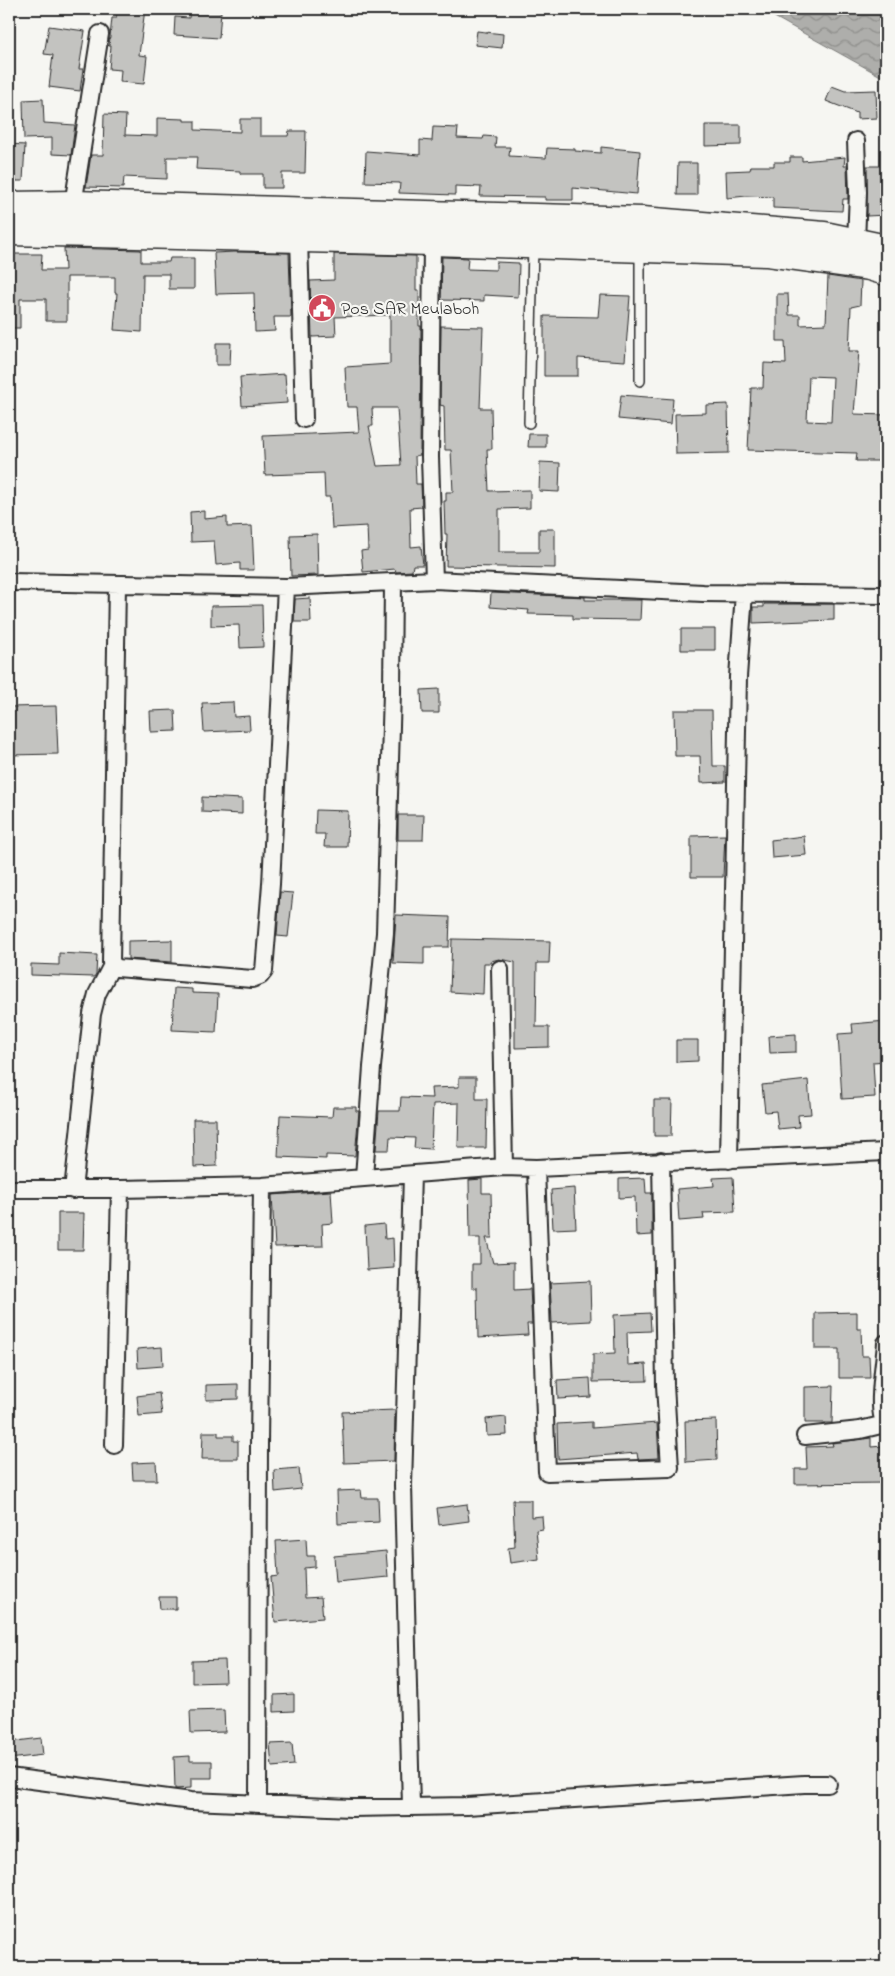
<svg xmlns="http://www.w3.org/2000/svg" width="895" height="1976" viewBox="0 0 895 1976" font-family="'Indie Flower',sans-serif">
<defs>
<pattern id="water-waves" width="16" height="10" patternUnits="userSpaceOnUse" patternTransform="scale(1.25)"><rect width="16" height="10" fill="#aeaeab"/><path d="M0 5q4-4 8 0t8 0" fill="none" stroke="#8e8e8b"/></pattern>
</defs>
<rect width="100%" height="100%" fill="#f6f6f2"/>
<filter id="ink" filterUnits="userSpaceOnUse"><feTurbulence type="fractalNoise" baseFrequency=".02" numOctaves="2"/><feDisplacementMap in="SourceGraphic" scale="10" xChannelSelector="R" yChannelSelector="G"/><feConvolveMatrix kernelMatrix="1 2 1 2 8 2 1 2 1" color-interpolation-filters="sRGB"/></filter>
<g filter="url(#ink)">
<path fill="url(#water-waves)" stroke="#7a7a78" d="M760,9H886V79Z"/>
<path fill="#c3c3c0" stroke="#2b2b2b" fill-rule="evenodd" d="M117,9H145L139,55L147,56L144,84L120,82L121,70L109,69L111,46H109L112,18H116Z
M190,9L221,11L219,38L174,35L175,17L189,18Z
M49,26L85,31L79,69H83L80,91L49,87L53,55L44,54Z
M477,31L503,34L502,48L475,45Z
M832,86L845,91L876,90L877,118L857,119V113L826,101Z
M43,99L44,123L75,125L71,155L52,154V138L24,139L23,100Z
M104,114L126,115L125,135L157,136V118L184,119V121H195V130L240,132V119H260V136H288L289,131H306L305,173H282V188H263V174H240V171L196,169L197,157H167V179L124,177L123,188L86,187L91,155H103Z
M705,125H741V145L705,146Z
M433,127L458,128L457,138L483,139L484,136L496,137L495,147H510L509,156L546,158L547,148L575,149V151L601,153V147L640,151L637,194L573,188V200H545V197L480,196L481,187L455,186V195L399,193L400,183L365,182L366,151L420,155V140L432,141Z
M9,144L25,145L23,181H9Z
M790,157H802V161L845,157L844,166H847L848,199H843L842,211L773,208V197L746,196L727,198L726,171L750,170L751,166H774V162H790Z
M678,163H697V195H677Z
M867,166H886V215L867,216Z
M64,248L141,250V262H169L170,258H194V289H169V274H143L142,332L114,330L117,293H115V277H67V321H46V299H20V328H9V254H42L41,270H65Z
M234,252L289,253L291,317H274L275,331L255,332L254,293L216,294L214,253Z
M334,254L416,256V290H419V326H421L420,455L415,456L416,484H421L422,507L410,508L411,547L421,546L423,565H413L412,571L396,572L395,569L363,572L361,551L368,550L367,526L332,528L330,497H325L324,473L265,475L263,436L359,432L357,407H347L345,367L390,364V315L335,317L336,336L312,337L310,281L334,280ZM372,408H397L401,465L377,466L369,426H373Z
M442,257L468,258L467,269L496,270V262L519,263L518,297L484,295V301L441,300Z
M828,276L861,281L860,305L851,307L849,351H859L854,414L886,415V461H856L857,453L748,450L751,388H763L764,363L786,364L785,341H777V294H788L789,315H800V325L826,324ZM809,376L833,377L831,422L807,421Z
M600,295L630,296L625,361L578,358V376H544V316L598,317Z
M441,326L483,327L480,408H491L492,449H487L489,491L530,490V508L499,509V552H539V529H555V568L446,566L447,534H445L444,501H446V492H453L451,450H445L444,406L440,405Z
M216,343H231L230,365H216Z
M285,374L287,403L242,406L240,377Z
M621,395L673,399L671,424L618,419Z
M728,404L729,453L676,454L675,414L706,413V405Z
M529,434H546V447H528Z
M540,462L560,463L559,492L539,491Z
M204,511V519L227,517V527L252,526L254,570H240V563L216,565L214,541L191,542L190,512Z
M317,534L318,575L291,576L290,535Z
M491,593L585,597V600H641L640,620L573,619V615L528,614L529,610L490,607Z
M310,598L311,622H294L295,599Z
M764,604H834V620L753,623V607H764Z
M262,605L263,647L240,648L239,625L211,626V606Z
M681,629H715V650H681Z
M439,689V713H422L421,690Z
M233,702L234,717L249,716L250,730L204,732L202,703Z
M56,706L58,754L9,755V707Z
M175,710L176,731L151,732L150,711Z
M674,710H712L713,766H725V782L701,783L700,756H675Z
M202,797L242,799V814L202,812Z
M316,810L348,811L347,847H324L325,834H315Z
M398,815H424L423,840H398Z
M725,835L723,877H691V836Z
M804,836L806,855L772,858L771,840Z
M280,892L293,893L288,937L277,936Z
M396,915L450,917L449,947H424V964L393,963Z
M452,939L550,941L549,963H537L536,1027H549V1047L515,1048V962L499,959L491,961V963H484L483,994L450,992Z
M172,940V962L128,959V941Z
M59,953L97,955L96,974L94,977L31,975V964L59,965Z
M174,988L192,989V993L218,994L216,1032L172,1030Z
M886,1021V1061L873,1062L875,1097L842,1099L838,1034L853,1033L852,1024Z
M796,1034V1052L770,1053L769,1036Z
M676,1040H698V1061L676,1062Z
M459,1077H476V1099H487L486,1148H458L459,1103L433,1104L431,1149L414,1148L415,1138L390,1137L389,1150H376L379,1111H400L401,1097L432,1098L431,1088L459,1087Z
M808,1080L811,1114L798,1115L799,1127L778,1129L776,1111L765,1112L762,1085Z
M654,1100H672L671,1136H654Z
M333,1107H356V1111H359L355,1156L326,1155V1159L278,1157L280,1115L332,1117Z
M193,1119H216L217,1166L194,1167Z
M733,1177L735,1212L703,1213L704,1219L679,1221L677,1189L714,1186L713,1178Z
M645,1178L646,1193H652V1235L636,1236L635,1197L619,1198V1179Z
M482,1179V1193H491L492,1238H486L493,1263L514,1262V1290L530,1289L532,1324H527L528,1335L478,1338L477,1288H472V1264H480V1238H470L469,1180Z
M574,1188L576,1228L553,1229L551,1190Z
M331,1191L333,1223L322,1224L323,1246L275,1247L272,1195Z
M58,1213H84L83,1250H58Z
M384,1224L385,1239L393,1238L394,1268L367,1270L365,1226Z
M590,1281L591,1321L552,1323L550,1283Z
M857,1312V1329H861L862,1356H869L870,1378H839V1349H815V1313Z
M650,1313L651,1331L627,1332L628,1365L646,1364L647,1381L593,1382V1354L615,1353L614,1315Z
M162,1347L163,1366L138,1368L137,1349Z
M590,1378L591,1397L558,1399L557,1380Z
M238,1384V1399L206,1400V1385Z
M833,1386L832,1423H805V1387Z
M159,1393L162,1414L139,1416L137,1396Z
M395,1410L394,1461L344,1463L342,1412Z
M506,1417L507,1435L487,1436L486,1419Z
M716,1420L717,1460L686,1462L685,1421Z
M592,1422V1428L657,1423L659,1458L638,1459L637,1453L558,1459L557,1424Z
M203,1432H218V1436H233V1441H238V1459H202Z
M871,1438V1447L883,1446L885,1464H886V1483L795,1484V1469H807L806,1447L833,1446L832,1443Z
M156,1462L157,1480H133L132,1463Z
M299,1468L301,1489L275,1492L274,1470Z
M361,1490L362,1498H378L379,1522L338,1524L337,1491Z
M513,1500H531V1517L542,1516L543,1529L536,1530L539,1559L510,1563L508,1548L515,1547Z
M467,1504L469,1521L439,1525L437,1508Z
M306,1539L307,1556H315V1567L304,1568L305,1598L321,1597L323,1618L275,1622L271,1577L278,1576L276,1541Z
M386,1551L388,1577L336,1582L334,1556Z
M159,1597H176V1609H160Z
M225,1660L226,1682L192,1683V1661Z
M294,1694V1711L274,1712V1695Z
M224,1710L225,1732L191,1733L190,1711Z
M41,1738L43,1755L9,1759V1742Z
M292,1743L294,1765L272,1767L270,1744Z
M190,1756V1761H212V1778H191V1788L175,1789L174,1757Z"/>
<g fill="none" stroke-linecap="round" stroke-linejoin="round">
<g stroke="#2b2b2b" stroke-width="12">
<path id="lane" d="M640,252V381
M529,423L533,246"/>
</g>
<g stroke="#2b2b2b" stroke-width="20">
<path id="street" d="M856,141L858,192L856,242
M73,205L100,34
M299,237L304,419
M432,241L430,457L434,580
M9,582L286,587L434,580L703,593L886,595
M117,584L111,963L117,968L252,979L260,976L264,971L271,884L286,587
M500,969L504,1167
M729,1160L738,677L744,593
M536,1168L547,1472L670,1468L665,1385L661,1161
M364,1177L372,1067L385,933L392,692L393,582
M9,1189H120L262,1186L504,1167L536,1168L886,1152
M73,1190L92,1014L97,994L112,965
M886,1343C885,1361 875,1413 886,1425
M805,1436L860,1430L885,1424
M114,1445L120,1189
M9,1777L191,1801L351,1808L467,1806L804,1784H828
M258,1804L259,1445L262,1186
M411,1807L403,1485L412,1175"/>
</g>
<g stroke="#2b2b2b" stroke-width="31">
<path id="highway" d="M9,206L73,205L642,221L824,236L886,249
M9,231L432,241L766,252L869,266L886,271"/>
</g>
<use href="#lane" stroke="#f6f6f2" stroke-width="9"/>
<use href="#street" stroke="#f6f6f2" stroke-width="16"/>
<use href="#highway" stroke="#f6f6f2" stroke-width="28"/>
</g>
</g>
<defs>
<g id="civic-disc" transform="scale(1.4375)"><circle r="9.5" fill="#d1495b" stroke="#f6f6f2"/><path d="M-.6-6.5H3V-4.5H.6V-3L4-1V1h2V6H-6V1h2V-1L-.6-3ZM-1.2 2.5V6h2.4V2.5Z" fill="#fff"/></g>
</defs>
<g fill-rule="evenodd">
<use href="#civic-disc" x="322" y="308"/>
</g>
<g text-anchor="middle" stroke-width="4.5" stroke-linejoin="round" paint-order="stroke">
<g font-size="18" fill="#2b2b2b" stroke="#f6f6f2" text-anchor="start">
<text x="341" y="314">Pos SAR Meulaboh</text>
</g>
</g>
<rect width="895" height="1976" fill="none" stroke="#f6f6f2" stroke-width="30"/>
<rect x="15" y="15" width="865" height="1946" fill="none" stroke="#2b2b2b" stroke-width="2" filter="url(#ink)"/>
</svg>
